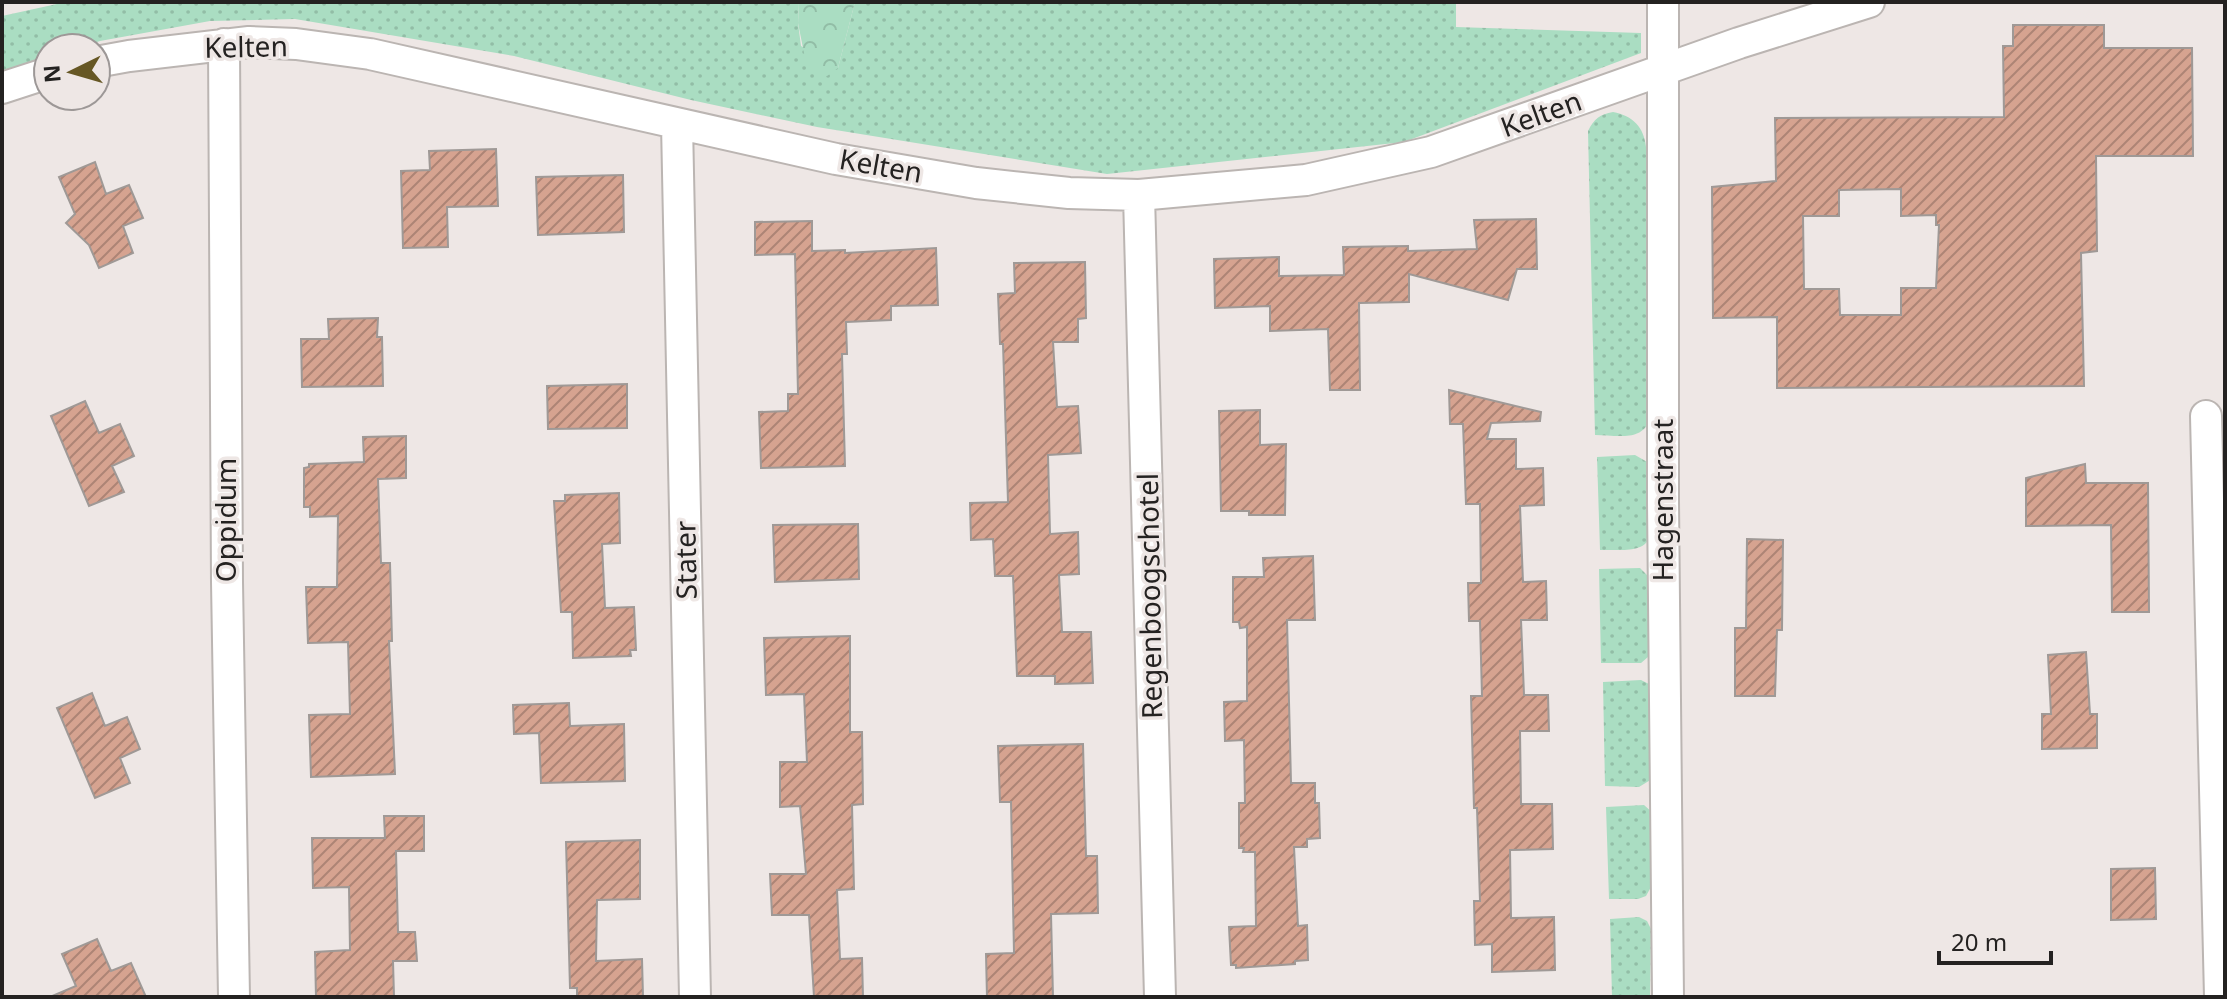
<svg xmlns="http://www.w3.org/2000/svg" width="2227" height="999" viewBox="0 0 2227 999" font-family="'Noto Sans',sans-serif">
<defs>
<pattern id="grass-dots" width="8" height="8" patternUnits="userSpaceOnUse" patternTransform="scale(2)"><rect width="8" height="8" fill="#aaddc2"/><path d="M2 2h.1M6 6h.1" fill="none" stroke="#92bda6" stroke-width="1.8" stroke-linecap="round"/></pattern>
<pattern id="forest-crowns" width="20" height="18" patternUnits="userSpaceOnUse" patternTransform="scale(2)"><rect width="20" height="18" fill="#aaddc2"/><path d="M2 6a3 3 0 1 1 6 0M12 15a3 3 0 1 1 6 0" fill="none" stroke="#92bda6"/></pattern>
<pattern id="building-hatch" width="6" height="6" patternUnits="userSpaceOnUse" patternTransform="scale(2)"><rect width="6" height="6" fill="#d6a390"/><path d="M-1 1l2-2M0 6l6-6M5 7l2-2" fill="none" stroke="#ad8475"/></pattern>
</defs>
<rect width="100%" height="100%" fill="#eee7e5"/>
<path fill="url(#grass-dots)" d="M66,2H799L798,23L801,46L838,68L855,2H1456V27L1641,33V53L1404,142L1107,174L817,127L691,100L514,56L295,19L210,21L100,41L79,48H48V58L2,74V16Z
M1613,112C1633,116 1644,127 1646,147L1649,421C1641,442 1615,435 1595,435L1588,131C1594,119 1600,114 1613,112Z
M1635,455L1649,463L1651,535C1644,555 1618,549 1600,550L1597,457Z
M1640,568L1653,581L1655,651L1641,663H1601L1599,569Z
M1641,680L1651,685L1652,779L1639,787L1605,786L1603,682Z
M1644,805L1654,814L1651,887L1646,896L1638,899H1609L1606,807Z
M1639,917L1647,921L1651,929L1650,997H1612L1610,919Z"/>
<path fill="url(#forest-crowns)" d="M799,2H855L838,68L827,76L817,75L807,68L798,23Z"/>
<path fill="url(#building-hatch)" stroke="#9f9996" stroke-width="2" fill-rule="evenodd" d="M2013,25H2104V48H2192L2193,156H2096L2097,251L2081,253L2084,386L1777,388V317L1713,318L1712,187L1776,181L1775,118L2004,117L2003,46H2013ZM1901,189V216L1936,215V225H1939L1936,288H1901V315H1840L1839,289H1804L1803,216H1839V190Z
M496,149L498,206L447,207L448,247L403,248L401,171L430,170L429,151Z
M95,162L106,194L129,185L143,218L123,226L133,253L99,268L89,245L66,223L75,214L59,177Z
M623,175L624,232L538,235L536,177Z
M1536,219L1537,269H1517L1508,300L1409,274V302L1359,303L1360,390H1330L1328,329L1270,331V306L1215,308L1214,259L1279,257V276L1344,275L1343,247L1408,246V251L1477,249L1474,220Z
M812,221V251L845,250V253L936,248L938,305L891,306V320L846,322L847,354H842L845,466L761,468L759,412L788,411V394H798L795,254L755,255V222Z
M1085,262L1086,318L1078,319V342H1053L1057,407L1078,406L1081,453L1048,455L1050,534L1078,532L1079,574L1059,575L1062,632H1091L1093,683L1055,684V676H1017L1013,576H995L993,539L971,540L970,503L1008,502L1003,344H1000L998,294L1015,293L1014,263Z
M378,318L377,337H382L383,386L302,387L301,339H329L328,319Z
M627,384V428L548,429L547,386Z
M1449,390L1541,412L1540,421L1491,423L1487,439H1516V469L1543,468L1544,505L1520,506L1523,582L1546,581L1547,620H1521L1524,695H1548L1549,731H1520L1521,804H1552L1553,849L1510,850L1511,918L1554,917L1555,970L1492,972V944L1475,945L1474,901H1480L1477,808H1474L1471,696H1482L1480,621H1469L1468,583H1481L1480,504H1466L1463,424H1450Z
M85,401L99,433L120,424L134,456L112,466L124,492L89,506L51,416Z
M1260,410V445L1286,444L1285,515H1249V511H1221L1219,411Z
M406,436V478L378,479L381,563H390L392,641H389L395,774L311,777L309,715L350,714L348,642L308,643L306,587H337L338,516L310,517V507H304V468L309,467V464L364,462L363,437Z
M2085,464L2086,483H2148L2149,612H2112L2111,525L2026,526V478Z
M619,493L620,543L602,544L605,608L634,607L636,650H630L631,656L573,658L572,612H561L554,501H565V495Z
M858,524L859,579L775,582L773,525Z
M1747,539L1783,540L1782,630H1777L1775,696H1735V628H1746Z
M1313,556L1315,620H1287L1291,783H1315V803H1319L1320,838L1307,839V847H1294L1298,926L1307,925L1308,960L1295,961V964L1236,968V965H1231L1229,927L1256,926L1255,852H1243L1244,848H1239V803H1245L1244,740L1225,741L1224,702L1247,701V627L1240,628L1239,622H1233V577H1264L1263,558Z
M850,636V732H862L863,804L852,805L854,889L837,890L840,959L862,958L863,997H814L809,915H772L770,874H806L800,806L780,807V762H807L804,694L766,695L764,638Z
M2086,652L2090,714H2097V748L2042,749V714H2051L2048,655Z
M92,693L105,726L127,717L140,749L120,758L130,783L95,798L57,708Z
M569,703L570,726L624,724L625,781L541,783L539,733L514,734L513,705Z
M1083,744L1086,856H1097L1098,913L1051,914L1053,997H987L986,954L1014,953L1011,802H1000L998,746Z
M384,816H424V851H396L398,932H415L417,961H393L394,997H316L315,952L350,950L349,887L313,888L312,838H385Z
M640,840V899L597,900L596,961L642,959L643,997H577V988H570L566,842Z
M2155,868L2156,919L2111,920V869Z
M97,939L111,971L131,963L146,997H50L76,986L62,954Z"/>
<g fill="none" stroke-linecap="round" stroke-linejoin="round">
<g stroke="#bbb5b2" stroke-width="34">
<path id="minor" d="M1663,2V502L1668,997
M224,44L227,582L234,997
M96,62L129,56L249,42L296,44L370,54L836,159L976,183L1069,193L1139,195L1306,180L1431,152L1739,43L1869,2
M2,88L48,73
M677,124L695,997
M1139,195L1160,997
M2206,416L2220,997"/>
</g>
<use href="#minor" stroke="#fff" stroke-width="30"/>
</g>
<g text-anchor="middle" stroke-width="7" stroke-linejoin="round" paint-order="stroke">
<g font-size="28" fill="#242221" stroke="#eee7e5">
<text transform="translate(246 47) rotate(-1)" y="10">Kelten</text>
<text transform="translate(1541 114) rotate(-20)" y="10">Kelten</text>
<text transform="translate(881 166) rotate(10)" y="10">Kelten</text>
<text transform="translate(1663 500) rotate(-90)" y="10">Hagenstraat</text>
<text transform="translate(226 520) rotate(-90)" y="10">Oppidum</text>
<text transform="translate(686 560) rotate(-91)" y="10">Stater</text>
<text transform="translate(1150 596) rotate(-91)" y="10">Regenboogschotel</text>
</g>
</g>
<rect width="2227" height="999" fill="none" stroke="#242221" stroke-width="8"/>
<g transform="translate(72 72) rotate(265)"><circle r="38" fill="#eee7e5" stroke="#9d9897" stroke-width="2"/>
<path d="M0-6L14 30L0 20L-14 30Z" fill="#665724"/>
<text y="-12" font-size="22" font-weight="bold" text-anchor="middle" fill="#242221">N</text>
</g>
<path d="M1939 951v12h112v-12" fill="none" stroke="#242221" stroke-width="4"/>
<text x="1951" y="951" font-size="24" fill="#242221" stroke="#eee7e5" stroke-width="6" paint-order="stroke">20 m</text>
</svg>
